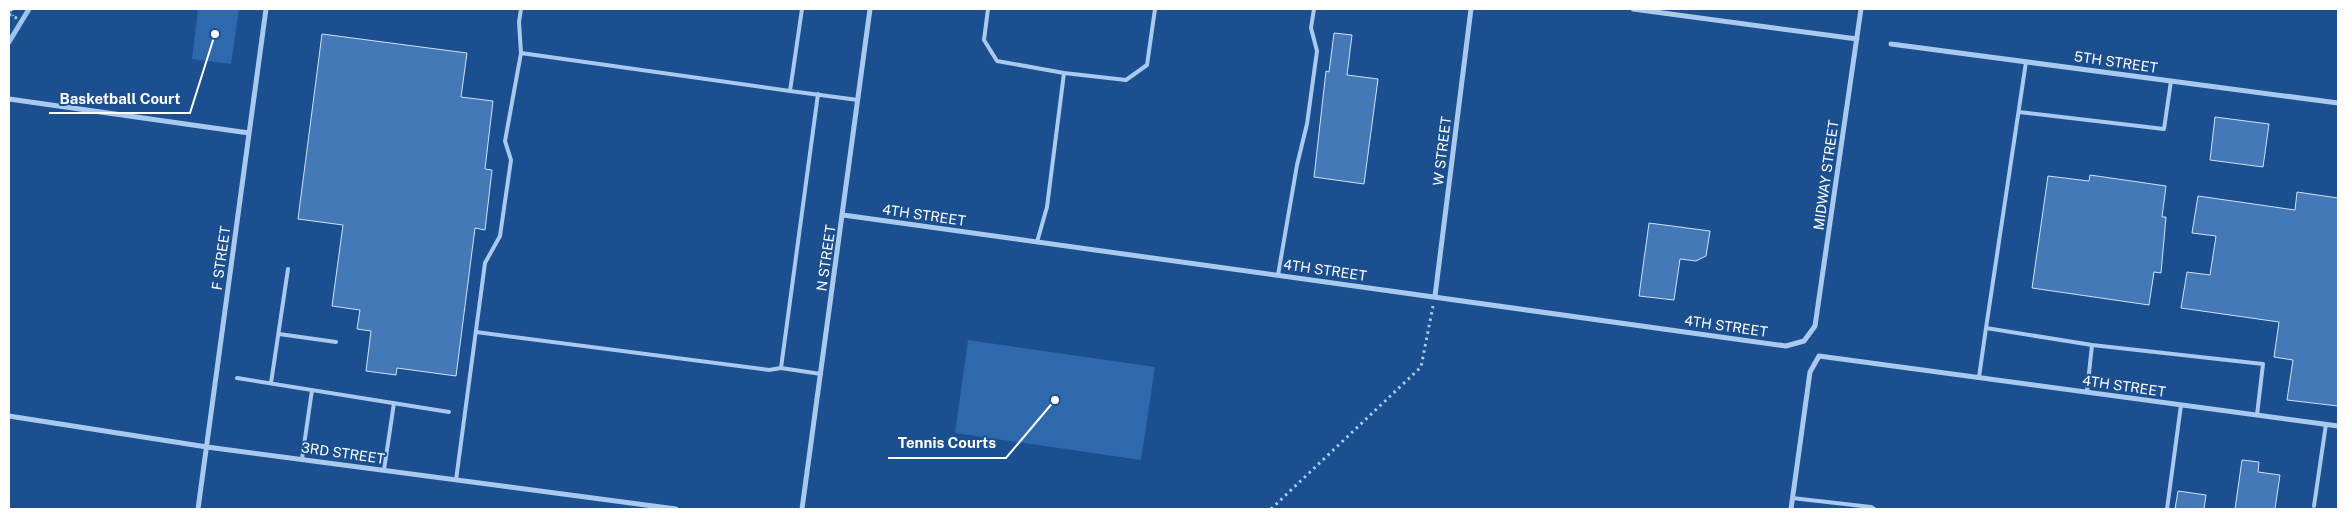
<svg xmlns="http://www.w3.org/2000/svg" width="2347" height="518" viewBox="0 0 2347 518" font-family="'Public Sans',sans-serif">
<rect width="100%" height="100%" fill="#1b4f8f"/>
<path fill="#2e69ad" d="M198,9H239L231,64L192,59Z
M968,340L1155,367L1141,460L955,433Z"/>
<g fill="none" stroke-linecap="round" stroke-linejoin="round">
<path stroke="#9cc4f0" stroke-width="5" d="M9,42L29,9"/>
</g>
<path fill="#4478b7" stroke="#cfe3fa" d="M1334,33L1352,35L1347,75L1378,79L1364,184L1314,177L1326,71L1329,72Z
M322,34L467,53L461,97L493,101L485,169L492,170L485,230L475,228L456,376L397,368L396,375L366,371L371,331L357,329L360,310L332,306L343,225L298,219Z
M2215,117L2269,124L2263,167L2210,160Z
M2090,175L2166,186L2162,217H2166L2161,273L2154,272L2149,305L2032,288L2048,176L2089,181Z
M2297,192L2338,198V406L2287,400L2293,360L2274,357L2279,322L2181,308L2187,272L2210,275L2216,236L2192,233L2198,196L2295,210Z
M1649,223L1710,231L1706,256L1696,261L1680,259L1674,300L1639,296Z
M2242,460L2259,462L2258,472L2280,475L2275,509H2235Z
M2178,491L2206,495L2204,509H2175Z"/>
<g fill="none" stroke-linecap="round" stroke-linejoin="round">
<path stroke="#a9c9ee" stroke-width="3" stroke-dasharray="2.5 4" stroke-linecap="butt" d="M11,9L13,16
M9,14L22,21
M1271,509L1421,367L1433,306"/>
<path stroke="#a9c9ee" stroke-width="4" d="M802,9L790,91L858,100
M988,9L984,40L997,61L1064,73L1047,207L1037,242
M521,53L790,91
M1064,73L1126,80L1147,65L1155,9
M2019,112L2164,129L2171,81
M1278,275L1297,165L1307,124L1317,51L1311,28L1314,9
M1986,328L2026,62
M476,332L769,370L781,368L821,374
M279,334L336,342
M781,368L818,94
M1979,377L1986,328L2092,345
M237,378L449,412
M271,383L288,269
M2087,392L2092,345L2263,364L2257,415
M302,459L312,390
M384,470L394,403
M456,480L485,263L500,236L511,160L505,141L521,53L519,22L521,9
M1792,498L1871,507L1874,509
M2314,506L2326,424
M2167,509L2181,405"/>
<path stroke="#a9c9ee" stroke-width="5" d="M1633,9L1857,39
M1891,44L2338,103
M9,99L249,133
M843,215L1786,346L1804,341L1815,326L1861,9
M1435,296L1471,9
M9,416L207,447L676,509
M198,509L266,9
M802,509L870,9
M1791,509L1810,372L1819,356L2338,426"/>
</g>
<g text-anchor="middle" stroke-width="4" stroke-linejoin="round" paint-order="stroke">
<g font-size="14" fill="#fff" stroke="#1b4f8f">
<text transform="translate(2116 62) rotate(8)" y="5">5TH STREET</text>
<text transform="translate(1442 151) rotate(-83)" y="5">W STREET</text>
<text transform="translate(1826 175) rotate(-82)" y="5">MIDWAY STREET</text>
<text transform="translate(924 215) rotate(8)" y="5">4TH STREET</text>
<text transform="translate(221 258) rotate(-82)" y="5">F STREET</text>
<text transform="translate(826 258) rotate(-82)" y="5">N STREET</text>
<text transform="translate(1325 270) rotate(8)" y="5">4TH STREET</text>
<text transform="translate(1726 326) rotate(8)" y="5">4TH STREET</text>
<text transform="translate(2124 386) rotate(8)" y="5">4TH STREET</text>
<text transform="translate(343 453) rotate(8)" y="5">3RD STREET</text>
</g>
</g>
<path fill="none" stroke="#fff" stroke-width="2" d="M215 34L190 113H49M1055 400L1006 458H888"/>
<g fill="#fff" stroke="#1b4f8f" stroke-width="2">
<circle cx="215" cy="34" r="5"/>
<circle cx="1055" cy="400" r="5"/>
</g>
<g font-size="15" text-anchor="middle" font-weight="bold" fill="#fff" stroke="#1b4f8f" stroke-width="4" stroke-linejoin="round" paint-order="stroke">
<text x="120" y="104">Basketball Court</text>
<text x="947" y="448">Tennis Courts</text>
</g>
<rect width="2347" height="518" fill="none" stroke="#ffffff" stroke-width="20"/>
</svg>
